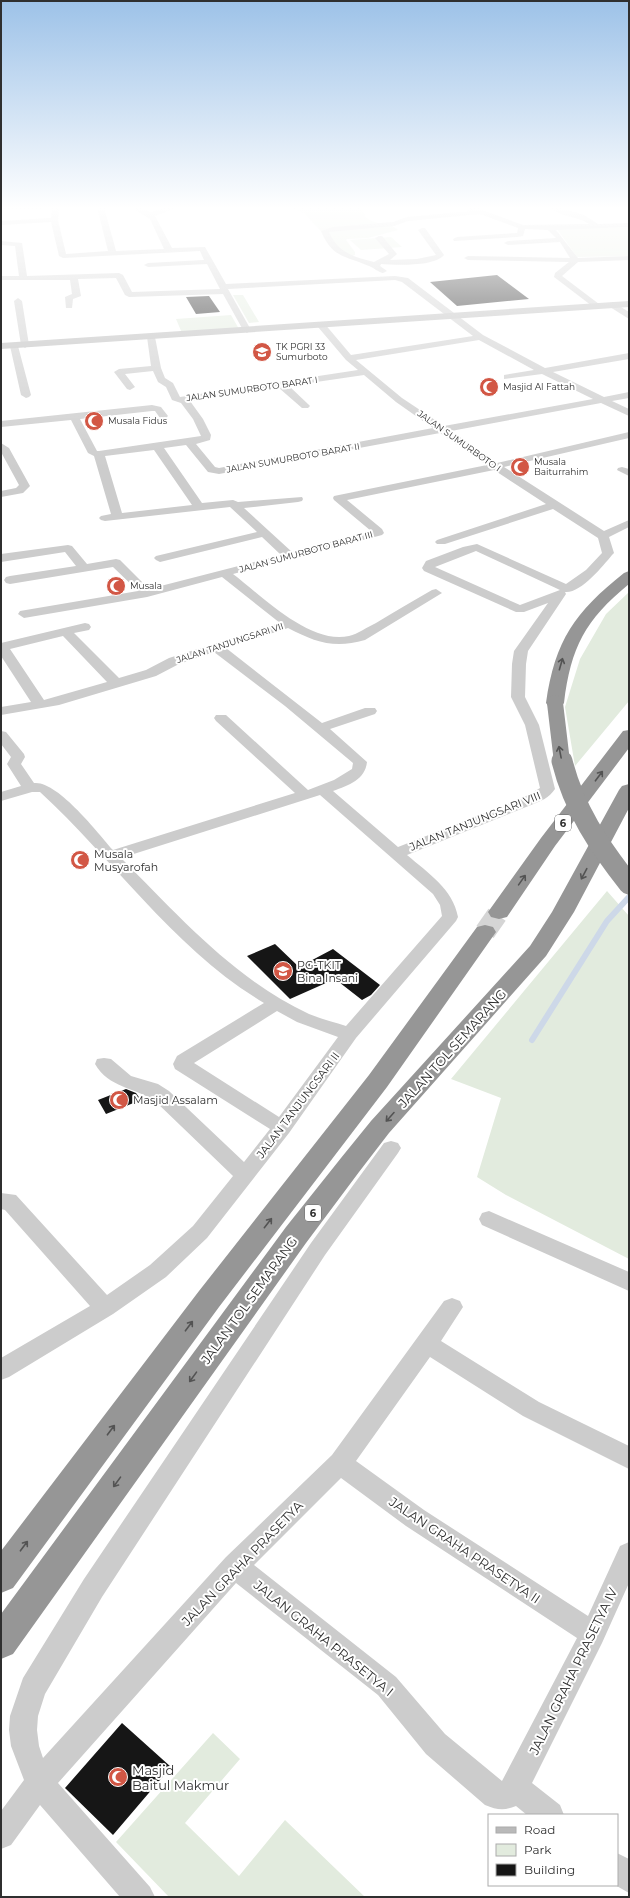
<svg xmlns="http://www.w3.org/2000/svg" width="630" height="1898" viewBox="0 0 630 1898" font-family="Montserrat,sans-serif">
<rect width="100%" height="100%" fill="#fff"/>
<path fill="#e2ebde" d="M288,207H361C363,210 363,213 365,216C373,226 389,221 398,230L368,238L347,239L346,240L355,252V255L349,257L331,242L304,213Z
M629,227V256L577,257L557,229Z
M391,237L402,247L361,250L350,240Z
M233,295H243L259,322L249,323Z
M231,315L239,329L182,333L176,319Z
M629,592V701L575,766L565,707L580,659L606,614Z
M607,891L629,916V1259L506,1195L477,1177L501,1098L451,1079Z
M213,1733L240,1759L185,1823L239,1876L285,1820L365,1897H169L116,1842Z"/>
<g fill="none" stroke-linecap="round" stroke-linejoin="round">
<path stroke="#cdd8e8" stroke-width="6" d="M532,1040L607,921L629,897"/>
</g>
<path fill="#161616" d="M497,275L529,299L457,306L430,282Z
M209,296L220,312L196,314L186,297Z
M275,944L299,967L333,949L380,985L371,995L362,1000L335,979L290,999L247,956Z
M126,1089L136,1093L141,1100L106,1114L98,1100Z
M122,1723L171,1767L113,1835L65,1788Z"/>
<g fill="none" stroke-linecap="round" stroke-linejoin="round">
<path stroke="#d5d5d5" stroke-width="21" stroke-dasharray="21 10" stroke-linecap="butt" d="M485,932L499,912"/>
<path fill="#ccc" fill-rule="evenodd" d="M1,207H47L43,209L1,210Z
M52,207H59L58,220L66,254L108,251L97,207H104L116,251L164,249L150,219L130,207H139L151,212L168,207H178L155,216L172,248L205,247L226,284L395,276L408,278L483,335L545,368L629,353V359L553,372L604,397L629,392V398L612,401L629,409V416L601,403L451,431L497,463L629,432V438L504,467L604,531L629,520V527L609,537L614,553L612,555C603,566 580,594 565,592L566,594L528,651L526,664L525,697L539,725L555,789C549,798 541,801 531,805L407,855C428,873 453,889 458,917L456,921L356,1038L289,1133L207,1238L166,1277L113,1314L9,1377L1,1380V1358L90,1306L5,1210L1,1209V1193L16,1195L107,1295L150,1265L193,1226L233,1176L155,1101C134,1087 109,1088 95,1064L97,1059L104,1058L111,1059L131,1076L158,1084L169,1091L244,1162L270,1129L175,1069L173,1064L177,1056L264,1003C175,950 115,861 40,792H32L1,801V792L21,786L7,764L11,757L1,744V731L6,732L24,754L25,757L21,764L34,783C57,780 98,833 113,850L295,793L216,721L214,718L216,715H226L308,790L334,780L352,769L353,763L285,706L214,652L179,664L156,676L59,705L1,715V707L31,702L1,656V643L85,623L89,624L91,627L89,630L74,633L119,678L146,670L169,658L280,623L222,577L147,597L24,618L18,614L20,611L138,591L113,567L10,584L6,583L4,580L6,577L10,576L76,566L65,552L1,562V554L68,545L72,546L87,564L116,559L120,560L149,589L281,555L262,537L160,562L156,560L154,558L156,556L257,532L230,507L105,521L101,520L99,518L101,516L111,514L94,456L88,453L71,420L1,427V421L152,405L161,407L168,416L166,418H160L155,411H152L80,419L97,451H99L201,436L193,419L181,403L172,400L166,387L158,382L153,371L125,374L135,387L130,390L127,389L114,372L119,369L151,366L147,337L151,334L155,337L161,368L165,378L173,383L180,397L358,370L346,360L318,327L317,325L321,322L324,323L351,355L473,336L402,282L395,280L228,289L251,330L247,333L243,330L223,294L129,297L125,295L116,278L78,279L81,296L73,299L72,308H66L65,297L72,294L70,280H1V276H19L15,246L1,245V241L22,243L27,276L119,273L123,275L132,292L220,289L207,264L148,267L144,265L148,263L204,260L200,251L63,258L59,256L51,222L1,225V221L51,218ZM479,340L534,370L504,375V379L542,374L593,399L444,426L402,398L356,360ZM364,375L396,402L433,428L219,468L215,467L196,444L210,440L211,435L203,419L190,401L279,388L302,408H308L310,406L308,404L289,386ZM440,433L487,465L334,496L333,498L334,500L371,531L292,552L244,508L298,502L302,501L303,499L302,497L238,502L233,500L202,503L164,448L186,445L208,472L219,474ZM154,450L192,505L122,513L105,456ZM494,470L546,504L437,540L435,542L437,544H445L553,509L598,538L602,553L586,570L566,584L477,544L463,547L426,561L422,568L424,571L516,612H524L548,603L514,651L512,664L511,697L525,725L540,788L521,799L398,847L333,791C349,785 365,780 367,762L330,729L375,714L377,711L375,708H365L322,723L226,648L288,628C315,642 334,649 365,640L442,593L436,589L432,590C413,601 394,612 376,623C367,627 358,634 349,636C310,645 262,596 233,574L382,535L384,533L382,529L347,500ZM476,551L560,590L520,605L435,567ZM63,636L107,682L44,700L10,649ZM320,795L433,894L440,905L442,916L346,1026C334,1022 321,1019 309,1014C234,979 178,915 121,858ZM277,1011L297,1022L338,1037L279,1117L194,1063Z
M467,207H474L523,225L589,224C578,216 559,217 550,207H558L584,215L598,224L629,223V227L556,230L578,258L629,256V260L578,262L562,276L599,304L600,306L596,309L554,277L555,273L569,262L468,260L464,258L468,256L570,258L560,242L508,245L504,243L508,241L556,238L548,230L525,229L523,236L517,237L454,241L453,239L457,237L517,233L518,228L480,214L408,221L394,226L329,232C338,253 354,257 374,262L389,254L375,238L379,236H382L397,254L390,260L417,259L436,255L418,230L422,228H425L444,255C434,267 395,265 381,264L380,266L387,271L383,273C378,272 374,268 369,266C346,256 332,258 321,231L333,227L393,222L407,217L471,211L467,210Z
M18,298L22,301L29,345L25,348L21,345L14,301Z
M613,302L629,312V319L610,307V303Z
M14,343L18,346L31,395L29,397L26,398L21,395L10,346Z
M1,443L9,448L30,486L23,493L1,497V491L16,488L19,485L1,452Z
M622,467L629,469V476L617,470L618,468Z
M391,1141L398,1143L401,1148L398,1153L325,1255L102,1597L45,1694L38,1716L37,1730L39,1746L43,1758L226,1557L332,1455L444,1301L452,1298L460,1301L463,1307L441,1341L539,1402L629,1446V1469L523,1416L430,1357L356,1461L424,1510L588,1616L620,1546L629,1542V1583L602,1643L532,1783L560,1805L564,1815H527L516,1806C504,1811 497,1810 485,1805L426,1754L378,1695L236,1583L58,1783L150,1887L155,1897H120L40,1805L11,1845L1,1849V1811L24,1780L11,1746L9,1730L10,1716L23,1678L84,1579L311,1243L384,1143ZM341,1478L406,1526L577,1638L502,1781L445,1734L396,1677L254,1565Z
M489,1211L629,1272V1291L482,1225L479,1219L482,1213Z
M617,1853L629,1859V1893L615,1885H617Z"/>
<path fill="#b9b9b9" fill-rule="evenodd" d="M629,301V307L1,349V343Z"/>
<path fill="#969696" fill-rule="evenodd" d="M629,571V584C585,620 571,647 564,703L561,707L555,708L549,707L546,703C555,640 575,612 624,573Z
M629,730V748L555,846L507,917L499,919L491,917L488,912L541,838L623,731Z
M629,784V808L574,912L546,956L389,1133L359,1172L306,1243L13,1654L1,1659V1614L286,1227L341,1158L371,1121L530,946L552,912L619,790L622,786Z
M485,925L493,927L496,932L387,1087L219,1307L13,1588L1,1593V1551L199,1291L369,1075L477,927Z"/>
<path stroke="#969696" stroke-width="16" d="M555,703L562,762"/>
<path stroke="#969696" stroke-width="21" d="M562,761C574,809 599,846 629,884"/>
</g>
<defs><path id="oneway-shaft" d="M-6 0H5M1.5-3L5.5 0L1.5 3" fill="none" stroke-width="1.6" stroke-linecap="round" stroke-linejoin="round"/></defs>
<g stroke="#535353">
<use href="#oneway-shaft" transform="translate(561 664) rotate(-74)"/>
<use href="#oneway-shaft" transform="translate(560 752) rotate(-101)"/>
<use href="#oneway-shaft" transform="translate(599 776) rotate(-53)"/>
<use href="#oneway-shaft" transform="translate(584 874) rotate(118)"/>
<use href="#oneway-shaft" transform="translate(522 880) rotate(-55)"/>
<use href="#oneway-shaft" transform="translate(390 1117) rotate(132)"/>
<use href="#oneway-shaft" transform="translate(268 1223) rotate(-52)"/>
<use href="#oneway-shaft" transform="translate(189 1326) rotate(-53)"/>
<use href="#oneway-shaft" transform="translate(193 1377) rotate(126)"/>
<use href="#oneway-shaft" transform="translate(111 1430) rotate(-53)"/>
<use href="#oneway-shaft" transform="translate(117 1482) rotate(126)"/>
<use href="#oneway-shaft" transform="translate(24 1546) rotate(-53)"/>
</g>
<linearGradient id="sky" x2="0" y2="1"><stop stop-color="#9dc2e8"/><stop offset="0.44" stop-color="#fff"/><stop offset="1" stop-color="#fff" stop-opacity="0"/></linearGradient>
<rect width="630" height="473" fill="url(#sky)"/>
<defs>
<g id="school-disc" transform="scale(1)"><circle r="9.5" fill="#d25745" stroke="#fff"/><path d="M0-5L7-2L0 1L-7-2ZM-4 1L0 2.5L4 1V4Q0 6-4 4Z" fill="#fff"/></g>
<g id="mosque-disc" transform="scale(1)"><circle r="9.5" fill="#d25745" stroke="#fff"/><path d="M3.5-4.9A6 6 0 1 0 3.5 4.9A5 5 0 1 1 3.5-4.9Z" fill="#fff"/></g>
</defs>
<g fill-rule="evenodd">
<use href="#school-disc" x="262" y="352"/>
<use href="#mosque-disc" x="489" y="387"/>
<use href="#mosque-disc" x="94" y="421"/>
<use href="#mosque-disc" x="520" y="467"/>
<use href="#mosque-disc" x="116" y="586"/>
<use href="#mosque-disc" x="80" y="860"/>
<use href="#school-disc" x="283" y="971"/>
<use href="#mosque-disc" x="119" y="1100"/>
<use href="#mosque-disc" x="118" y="1777"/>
</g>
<g text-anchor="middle" stroke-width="4" stroke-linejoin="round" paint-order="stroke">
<g font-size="9" fill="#2f2f2f" stroke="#fff" text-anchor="start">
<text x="276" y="350">TK PGRI 33<tspan x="276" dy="10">Sumurboto</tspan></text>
<text x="503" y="390">Masjid Al Fattah</text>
<text x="108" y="424">Musala Fidus</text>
<text x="534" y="465">Musala<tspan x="534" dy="10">Baiturrahim</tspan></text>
<text x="130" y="589">Musala</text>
</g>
<g font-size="9" fill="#2f2f2f" stroke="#fff">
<text transform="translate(252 389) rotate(-8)" y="3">JALAN SUMURBOTO BARAT I</text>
<text transform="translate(459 441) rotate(35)" y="3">JALAN SUMURBOTO I</text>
<text transform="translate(293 458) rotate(-10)" y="3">JALAN SUMURBOTO BARAT II</text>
<text transform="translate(306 552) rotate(-15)" y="3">JALAN SUMURBOTO BARAT III</text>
<text transform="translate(230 643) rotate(-18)" y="3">JALAN TANJUNGSARI VII</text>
</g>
<g fill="#fff" stroke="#6d6d6d" stroke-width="1">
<rect x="555" y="815" width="16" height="16" rx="3"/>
<rect x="305" y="1205" width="16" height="16" rx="3"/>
</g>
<g font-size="10" font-weight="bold" fill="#2f2f2f">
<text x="563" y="827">6</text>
<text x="313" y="1217">6</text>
</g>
<g font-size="11" fill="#2f2f2f" stroke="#fff">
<text transform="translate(475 821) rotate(-22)" y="4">JALAN TANJUNGSARI VIII</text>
<text transform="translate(298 1105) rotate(-53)" y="4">JALAN TANJUNGSARI II</text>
</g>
<g font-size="11" fill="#2f2f2f" stroke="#fff" text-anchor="start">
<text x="94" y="858">Musala<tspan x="94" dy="13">Musyarofah</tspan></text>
<text x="297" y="969">PG-TKIT<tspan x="297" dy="13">Bina Insani</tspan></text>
<text x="133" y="1104">Masjid Assalam</text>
</g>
<g font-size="13" fill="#2f2f2f" stroke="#fff">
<text transform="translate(452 1048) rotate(-48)" y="5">JALAN TOL SEMARANG</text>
<text transform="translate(249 1300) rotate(-54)" y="5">JALAN TOL SEMARANG</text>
<text transform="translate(465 1550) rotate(34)" y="5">JALAN GRAHA PRASETYA II</text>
<text transform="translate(242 1563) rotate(-46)" y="5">JALAN GRAHA PRASETYA</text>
<text transform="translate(324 1638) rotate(39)" y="5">JALAN GRAHA PRASETYA I</text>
<text transform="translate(573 1671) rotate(-64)" y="5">JALAN GRAHA PRASETYA IV</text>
</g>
<g font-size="13" fill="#2f2f2f" stroke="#fff" text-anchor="start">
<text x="132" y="1775">Masjid<tspan x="132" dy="15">Baitul Makmur</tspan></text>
</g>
</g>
<rect width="630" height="1898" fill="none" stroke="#2f2f2f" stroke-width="4"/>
<rect x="488" y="1814" width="130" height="72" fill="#ffffff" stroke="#acacac"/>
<rect x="496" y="1827" width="20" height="6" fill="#b9b9b9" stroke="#acacac"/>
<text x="524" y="1834" font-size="12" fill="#2f2f2f">Road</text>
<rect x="496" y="1844" width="20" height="12" fill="#e2ebde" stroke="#acacac"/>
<text x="524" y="1854" font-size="12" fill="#2f2f2f">Park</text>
<rect x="496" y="1864" width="20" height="12" fill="#161616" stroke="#acacac"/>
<text x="524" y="1874" font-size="12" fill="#2f2f2f">Building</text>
</svg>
